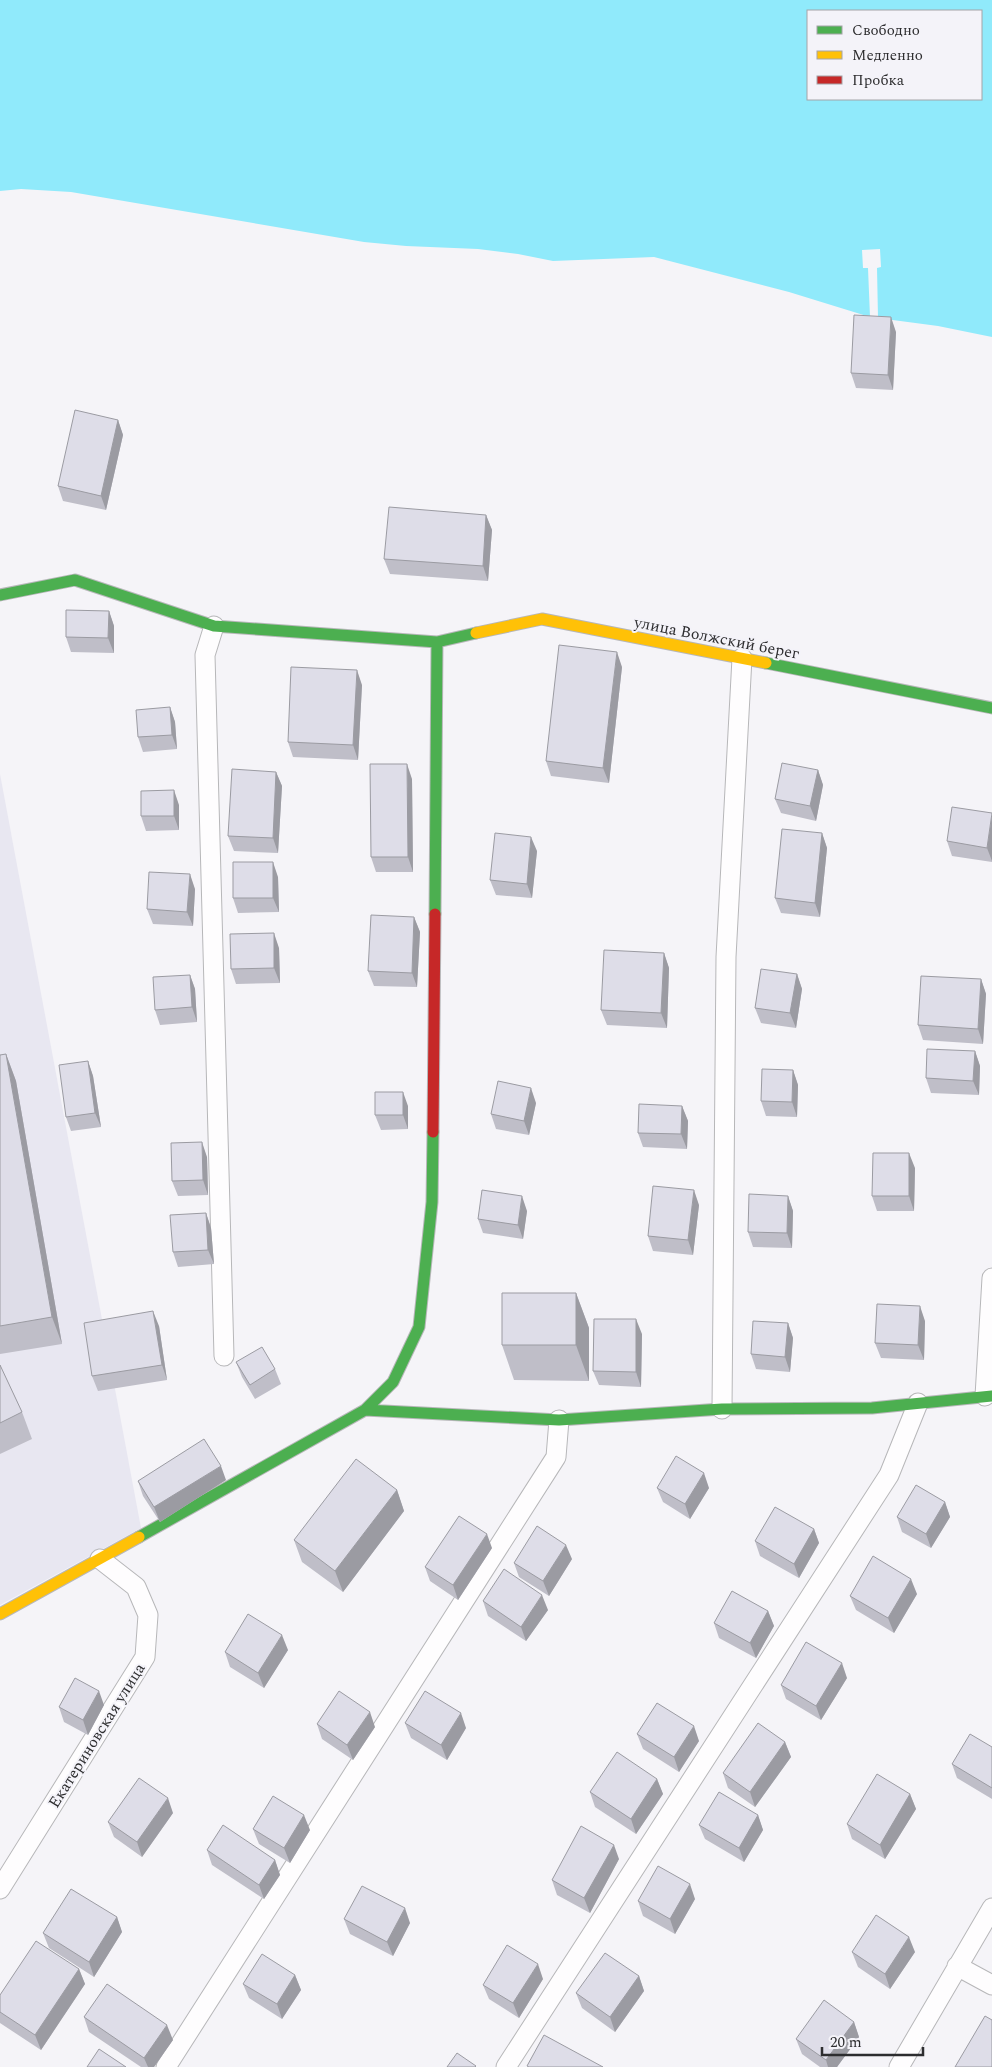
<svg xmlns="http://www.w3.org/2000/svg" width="992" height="2067" viewBox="0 0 992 2067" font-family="Spectral,serif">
<rect width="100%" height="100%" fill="#f5f4f8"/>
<path fill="#e8e7f1" d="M0,774L141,1528L0,1605Z"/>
<path fill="#90eafb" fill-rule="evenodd" d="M0,0H992V337L938,326L870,317L789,292L654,257L553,261L518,254L478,249L406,246L364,242L71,192L21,189L0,191ZM808,11H981V99H808Z"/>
<path fill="#f5f4f8" d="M880,249L881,267L877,268L878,318L870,317L868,268H863L862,250Z"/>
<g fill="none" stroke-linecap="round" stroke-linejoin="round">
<g stroke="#b7b7b9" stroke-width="21">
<path id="lane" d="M214,626L205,655L224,1356
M985,1396L992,1278
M722,1409L726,957L742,658
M0,1889L145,1657L148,1615L136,1587L100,1559
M957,1966L992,1985
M166,2067L556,1457L559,1420
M506,2067L889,1475L918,1403
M899,2067L992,1908"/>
</g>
<g stroke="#b7b7b9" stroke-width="13">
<path id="fast" d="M0,595L75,580L214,626L437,642L476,633
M766,663L992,708
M435,914L437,642
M365,1410L559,1420L722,1409L872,1408L992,1396
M139,1537L365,1410L393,1382L419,1327L432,1202L433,1132"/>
</g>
<g stroke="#b7b7b9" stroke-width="13">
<path id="slow" d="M476,633L542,619L766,663
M0,1614L139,1537"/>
</g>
<g stroke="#b7b7b9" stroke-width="13">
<path id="jam" d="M433,1132L435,914"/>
</g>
<use href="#lane" stroke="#fefdfe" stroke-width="19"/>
<use href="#fast" stroke="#4caf50" stroke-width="11"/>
<use href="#slow" stroke="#ffc107" stroke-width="11"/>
<use href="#jam" stroke="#c62828" stroke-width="11"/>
</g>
<path fill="#bfbec8" d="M896,332L893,390L856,388L851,373Z
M118,420L123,435L106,510L63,501L58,486Z
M486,515L492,530L488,581L390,574L384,559Z
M109,611L114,626V653L71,652L66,637Z
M622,667L609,783L551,776L546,761Z
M362,685L358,760L293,757L288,742Z
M170,707L175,722L177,749L143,752L138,737Z
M818,770L823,785L816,821L781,813L775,799Z
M276,772L282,786L278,853L234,851L228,836Z
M412,779L413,872H376L371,857Z
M179,805V830L146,831L141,816Z
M992,816V862L952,856L947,841Z
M822,833L827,848L820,917L781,913L775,898Z
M537,851L532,898L496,895L490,880Z
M278,877L279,912L238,913L233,898Z
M195,889L193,926L153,924L147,909Z
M414,917L420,932L417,987L374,986L368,971Z
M279,948L280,983L236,984L231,969Z
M664,953L669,968L667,1028L607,1025L601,1010Z
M797,974L802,989L796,1028L761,1023L755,1008Z
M190,975L195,989L197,1022L160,1025L155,1010Z
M981,979L986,994L983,1044L923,1040L918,1025Z
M975,1051L980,1066L979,1095L931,1093L926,1078Z
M6,1054L16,1081L62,1344L0,1354V1055Z
M88,1061L93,1076L101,1127L71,1131L66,1117Z
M793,1070L798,1085L797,1117L766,1116L761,1101Z
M536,1103L529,1135L496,1129L491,1114Z
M408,1106V1129L381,1130L375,1115Z
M682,1106L688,1121L687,1149L643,1147L638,1133Z
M207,1157L208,1195L178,1196L172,1181Z
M915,1168L914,1211H877L872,1196Z
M788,1196L793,1211L792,1248L753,1247L748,1232Z
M699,1205L693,1255L653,1251L648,1236Z
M527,1211L523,1239L483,1233L478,1219Z
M206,1213L211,1228L214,1264L178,1267L173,1252Z
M576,1293L589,1328V1381L514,1380L502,1345Z
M925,1321L924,1360L881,1358L875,1343Z
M788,1323L793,1338L790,1372L756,1369L751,1354Z
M159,1326L167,1380L98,1391L92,1376Z
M642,1334L641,1387L599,1385L593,1371Z
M236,1362L275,1369L281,1384L255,1399L242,1377Z
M0,1365L22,1412L32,1439L0,1454Z
M226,1480L160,1522L143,1496L138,1481Z
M657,1488H709L690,1519L663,1502Z
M397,1490L404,1511L343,1592L302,1562L294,1540Z
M945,1502L950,1517L931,1548L902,1532L897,1517Z
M814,1529L819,1543L799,1578L760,1556L755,1541Z
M492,1548L458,1600L430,1581L425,1567Z
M572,1559L549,1596L519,1577L514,1563Z
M917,1594L894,1633L856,1610L850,1596Z
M483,1601L548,1610L526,1641L488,1616Z
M768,1611L774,1626L756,1658L719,1638L714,1623Z
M288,1650L264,1688L230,1667L225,1652Z
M847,1678L821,1720L786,1699L781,1685Z
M104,1705L88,1735L64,1722L59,1707Z
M405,1723L466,1728L447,1760L411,1738Z
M317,1724L375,1727L353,1760L322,1739Z
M637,1734L699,1741L679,1772L643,1749Z
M785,1742L791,1757L755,1807L728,1788L723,1773Z
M992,1747V1799L957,1778L952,1764Z
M657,1779L663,1794L636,1834L595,1807L590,1792Z
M910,1794L916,1809L885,1859L852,1839L847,1824Z
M173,1813L142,1857L114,1837L108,1822Z
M758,1815L763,1830L744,1862L705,1839L699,1825Z
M253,1829L310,1830L290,1863L259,1844Z
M207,1850L275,1860L280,1875L264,1899L212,1865Z
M619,1859L590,1913L557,1895L552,1880Z
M695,1899L675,1934L643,1916L638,1901Z
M117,1917L122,1932L94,1977L49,1948L43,1933Z
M344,1919L410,1923L393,1956L350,1934Z
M852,1952H915L890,1989L858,1967Z
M79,1969L85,1984L41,2050L0,2023V1995Z
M295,1975L301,1990L282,2019L249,1998L243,1984Z
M639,1976L644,1991L615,2032L582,2008L576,1993Z
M543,1979L519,2018L489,1999L483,1985Z
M84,2017L173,2040L154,2067H141L89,2032Z
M854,2022L859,2037L837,2067H820L802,2054L796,2039Z"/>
<path fill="#9b9ba2" d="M891,317L896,332L893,390L888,375Z
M118,420L123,435L106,510L101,496Z
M486,515L492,530L488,581L483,566Z
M109,611L114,626V653L108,638Z
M617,652L622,667L609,783L603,768Z
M357,670L362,685L358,760L353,745Z
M170,707L175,722L177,749L172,735Z
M407,764L412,779L413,872L408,857Z
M818,770L823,785L816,821L810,806Z
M276,772L282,786L278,853L273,838Z
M174,790L179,805V830L174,816Z
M992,816V861L987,848Z
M822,833L827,848L820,917L815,903Z
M531,837L537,851L532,898L527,884Z
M273,862L278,877L279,912L273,898Z
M190,874L195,889L193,926L187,912Z
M414,917L420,932L417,987L412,973Z
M274,933L279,948L280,983L274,968Z
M664,953L669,968L667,1028L661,1013Z
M797,974L802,989L796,1028L790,1013Z
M190,975L195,989L197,1022L192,1007Z
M981,979L986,994L983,1044L978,1029Z
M975,1051L980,1066L979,1095L973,1081Z
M6,1054L16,1081L62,1344L52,1317Z
M88,1061L93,1076L101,1127L95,1113Z
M793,1070L798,1085L797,1117L792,1102Z
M531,1088L536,1103L529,1135L524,1121Z
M403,1092L408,1106V1129L403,1115Z
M682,1106L688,1121L687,1149L681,1134Z
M202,1142L207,1157L208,1195L203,1180Z
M909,1153L915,1168L914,1211L909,1196Z
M694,1190L699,1205L693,1255L688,1240Z
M522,1196L527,1211L523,1239L518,1225Z
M788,1196L793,1211L792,1248L787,1233Z
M206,1213L211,1228L214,1264L208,1250Z
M576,1293L589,1328V1381L576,1345Z
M920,1306L925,1321L924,1360L918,1345Z
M153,1311L159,1326L167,1380L162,1365Z
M636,1319L642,1334L641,1387L636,1372Z
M788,1323L793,1338L790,1372L785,1357Z
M221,1466L226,1480L160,1522L154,1507Z
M704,1473L709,1488L690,1519L685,1504Z
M397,1490L404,1511L343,1592L335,1571Z
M945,1502L950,1517L931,1548L926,1534Z
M814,1529L819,1543L799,1578L794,1564Z
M487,1534L492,1548L458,1600L453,1585Z
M566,1545L572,1559L549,1596L543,1581Z
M911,1579L917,1594L894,1633L888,1618Z
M542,1595L548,1610L526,1641L521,1627Z
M768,1611L774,1626L756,1658L750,1643Z
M282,1635L288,1650L264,1688L258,1673Z
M842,1663L847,1678L821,1720L816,1706Z
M99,1691L104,1705L88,1735L83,1720Z
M370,1712L375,1727L353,1760L347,1745Z
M461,1713L466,1728L447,1760L441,1745Z
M694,1726L699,1741L679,1772L674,1757Z
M785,1742L791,1757L755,1807L750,1792Z
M657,1779L663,1794L636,1834L631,1819Z
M910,1794L916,1809L885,1859L880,1845Z
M168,1798L173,1813L142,1857L137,1842Z
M304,1815L310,1830L290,1863L284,1848Z
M758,1815L763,1830L744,1862L739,1848Z
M614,1845L619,1859L590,1913L584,1898Z
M275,1860L280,1875L264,1899L259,1885Z
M690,1884L695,1899L675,1934L670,1919Z
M405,1908L410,1923L393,1956L387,1942Z
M117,1917L122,1932L94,1977L89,1962Z
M909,1937L915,1952L890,1989L885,1974Z
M538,1964L543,1979L519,2018L513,2003Z
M79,1969L85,1984L41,2050L35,2035Z
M295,1975L301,1990L282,2019L277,2004Z
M639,1976L644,1991L615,2032L610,2017Z
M854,2022L859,2037L837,2067H828L826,2060Z
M167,2025L173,2040L154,2067H148L144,2058Z"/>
<path fill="#dedde8" stroke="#9b9ba2" d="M854,315L891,317L888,375L851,373Z
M75,410L118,420L101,496L58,486Z
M389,507L486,515L483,566L384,559Z
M66,610L109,611L108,638L66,637Z
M559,645L617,652L603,768L546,761Z
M291,667L357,670L353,745L288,742Z
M170,707L172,735L138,737L136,710Z
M782,763L818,770L810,806L775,799Z
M370,764H407L408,857H371Z
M232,769L276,772L273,838L228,836Z
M174,790V816H141V791Z
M952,807L992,813L987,848L947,841Z
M782,829L822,833L815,903L775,898Z
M495,833L531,837L527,884L490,880Z
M233,862H273V898H233Z
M149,872L190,874L187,912L147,909Z
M371,915L414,917L412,973L368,971Z
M274,933V968L231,969L230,934Z
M604,950L664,953L661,1013L601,1010Z
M761,969L797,974L790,1013L755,1008Z
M190,975L192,1007L155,1010L153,977Z
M921,976L981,979L978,1029L918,1025Z
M927,1049L975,1051L973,1081L926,1078Z
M6,1054L52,1317L0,1326V1055Z
M88,1061L95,1113L66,1117L59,1065Z
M762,1069L793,1070L792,1102L761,1101Z
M498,1081L531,1088L524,1121L491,1114Z
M375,1092H403V1115H375Z
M639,1104L682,1106L681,1134L638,1133Z
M202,1142L203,1180L172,1181L171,1143Z
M873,1153H909V1196H872Z
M653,1186L694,1190L688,1240L648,1236Z
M482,1190L522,1196L518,1225L478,1219Z
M749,1194L788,1196L787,1233L748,1232Z
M206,1213L208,1250L173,1252L170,1215Z
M502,1293H576V1345H502Z
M877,1304L920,1306L918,1345L875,1343Z
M153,1311L162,1365L92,1376L84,1323Z
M594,1319H636V1372L593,1371Z
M753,1321L788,1323L785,1357L751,1354Z
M262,1347L275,1369L250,1385L236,1362Z
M0,1365L22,1412L0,1423Z
M204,1439L221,1466L154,1507L138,1481Z
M676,1456L704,1473L685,1504L657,1488Z
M356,1459L397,1490L335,1571L294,1540Z
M916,1485L945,1502L926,1534L897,1517Z
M775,1507L814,1529L794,1564L755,1541Z
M459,1516L487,1534L453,1585L425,1567Z
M537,1526L566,1545L543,1581L514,1563Z
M873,1556L911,1579L888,1618L850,1596Z
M504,1569L542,1595L521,1627L483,1601Z
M732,1591L768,1611L750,1643L714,1623Z
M248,1614L282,1635L258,1673L225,1652Z
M806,1642L842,1663L816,1706L781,1685Z
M75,1678L99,1691L83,1720L59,1707Z
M339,1691L370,1712L347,1745L317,1724Z
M425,1691L461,1713L441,1745L405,1723Z
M657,1703L694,1726L674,1757L637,1734Z
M758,1723L785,1742L750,1792L723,1773Z
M970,1734L992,1747V1788L952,1764Z
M617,1752L657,1779L631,1819L590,1792Z
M877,1774L910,1794L880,1845L847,1824Z
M139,1778L168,1798L137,1842L108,1822Z
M719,1792L758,1815L739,1848L699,1825Z
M273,1796L304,1815L284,1848L253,1829Z
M223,1825L275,1860L259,1885L207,1850Z
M581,1826L614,1845L584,1898L552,1880Z
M658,1866L690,1884L670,1919L638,1901Z
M362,1886L405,1908L387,1942L344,1919Z
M71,1889L117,1917L89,1962L43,1933Z
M876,1915L909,1937L885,1974L852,1952Z
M36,1941L79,1969L35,2035L0,2012V1995Z
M507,1945L538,1964L513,2003L483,1985Z
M605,1953L639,1976L610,2017L576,1993Z
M262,1954L295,1975L277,2004L243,1984Z
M107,1984L167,2025L144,2058L84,2017Z
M824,2000L854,2022L826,2060L796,2039Z
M985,2016L992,2020V2067H955Z
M544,2035L603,2067H529L527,2066Z
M99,2049L126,2067H87Z
M457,2053L476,2066L475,2067H447Z"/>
<g text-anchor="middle" stroke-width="4" stroke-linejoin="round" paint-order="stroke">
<g font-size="16" fill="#2d2d2f" stroke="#f4f3f9">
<text transform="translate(717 637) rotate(11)" y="6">улица Волжский берег</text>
<text transform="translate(96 1735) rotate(-58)" y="6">Екатериновская улица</text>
</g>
</g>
<rect x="807" y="10" width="175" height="90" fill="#f4f3f9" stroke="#a4a4a8"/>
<rect x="817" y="26" width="25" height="8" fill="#4caf50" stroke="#a4a4a8"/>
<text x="852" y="35" font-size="15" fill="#2d2d2f">Свободно</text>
<rect x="817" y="51" width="25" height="8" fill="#ffc107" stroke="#a4a4a8"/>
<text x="852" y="60" font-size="15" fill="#2d2d2f">Медленно</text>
<rect x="817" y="76" width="25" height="8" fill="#c62828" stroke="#a4a4a8"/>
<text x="852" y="85" font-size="15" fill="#2d2d2f">Пробка</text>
<path d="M822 2047v8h101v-8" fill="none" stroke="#2d2d2f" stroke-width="2.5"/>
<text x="830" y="2047" font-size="15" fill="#2d2d2f" stroke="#f4f3f9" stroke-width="4" paint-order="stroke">20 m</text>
</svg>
